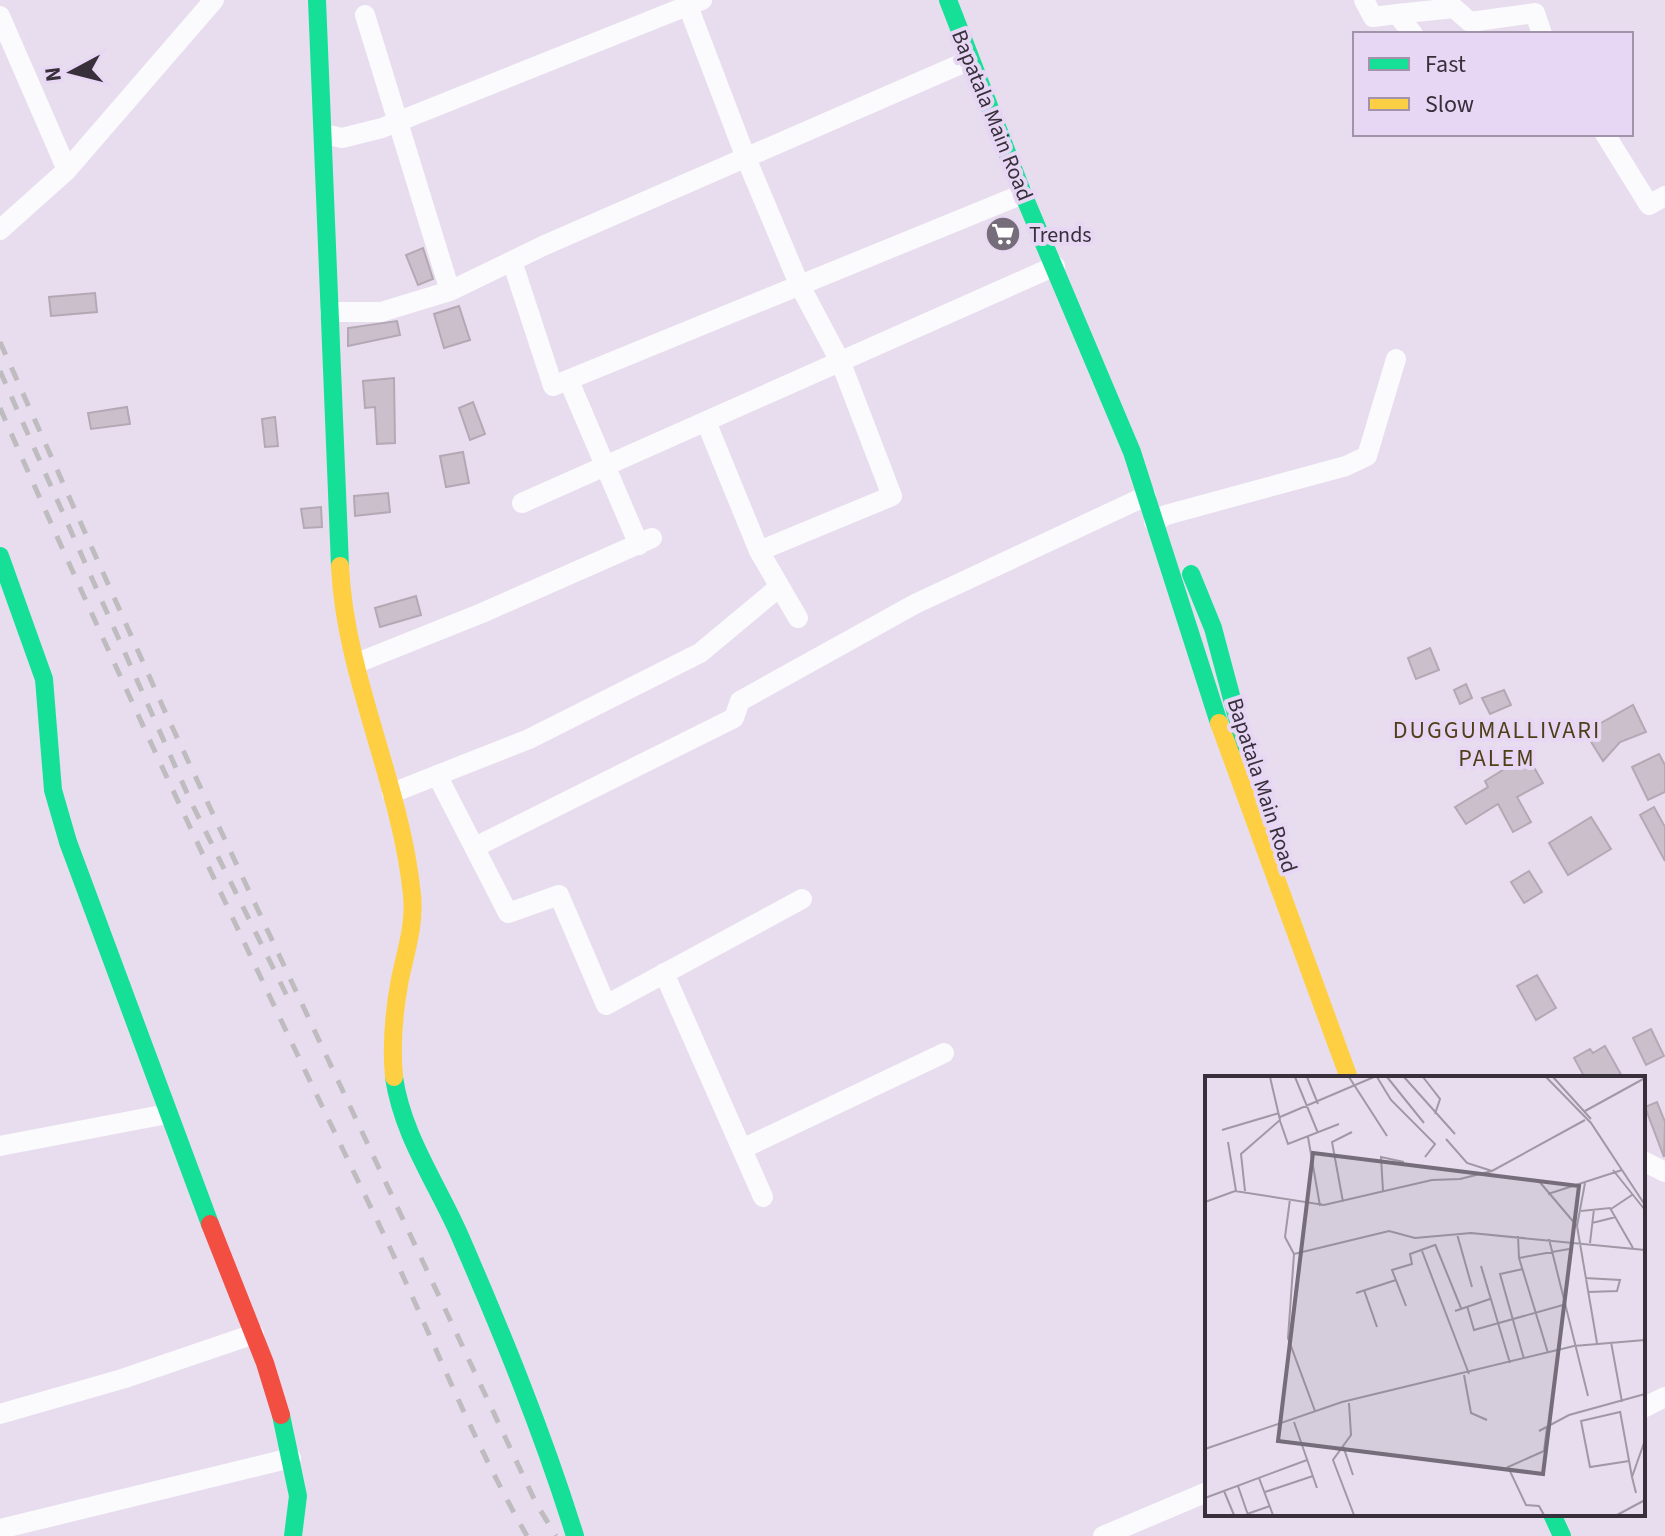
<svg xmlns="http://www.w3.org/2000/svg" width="1665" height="1536" viewBox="0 0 1665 1536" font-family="'Source Sans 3',sans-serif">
<rect width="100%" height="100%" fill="#e7ddee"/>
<path fill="#cabfca" stroke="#b3a8b3" stroke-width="2" d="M423,248L433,279L418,285L406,255Z
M95,293L97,312L51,316L49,297Z
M459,306L470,340L444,348L434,314Z
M397,321L400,335L348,346V328Z
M394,378L395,443L377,444L375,407L365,408L363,381Z
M473,402L485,434L470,440L459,408Z
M127,407L130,424L91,429L88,413Z
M275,417L278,446L265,447L262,419Z
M463,452L469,483L446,487L440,456Z
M388,493L390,512L355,516L354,496Z
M321,507L322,527L304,528L301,509Z
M416,596L421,615L380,627L375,608Z
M1430,648L1439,670L1416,679L1408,658Z
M1466,684L1472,698L1460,704L1454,690Z
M1504,690L1511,705L1490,714L1482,698Z
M1633,705L1646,732L1620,742L1603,761L1585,732Z
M1659,754L1665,765V792L1648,800L1632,767Z
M1527,755L1543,783L1517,797L1531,822L1513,832L1498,804L1466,824L1455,807L1488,787L1485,781Z
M1654,807L1665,827V861L1640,815Z
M1591,817L1611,849L1568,875L1549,843Z
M1529,871L1542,892L1524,903L1511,882Z
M1537,975L1556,1008L1536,1020L1517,986Z
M1651,1029L1664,1056L1646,1065L1633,1038Z
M1605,1046L1623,1078H1585L1574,1058L1590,1049L1593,1053Z
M1657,1102L1665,1122L1664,1157L1645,1107Z"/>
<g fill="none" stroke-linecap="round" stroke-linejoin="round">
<path stroke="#fbfafc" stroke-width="20" d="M1364,0L1373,17L1397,14L1413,34
M688,6L746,158L799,284L841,363L892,496L759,551
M1397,14L1454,8L1470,22L1535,13L1542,34
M365,15L450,291
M0,16L67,170
M324,134L342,138L382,128L702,0
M1605,134L1649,205L1665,196
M0,230L67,170L214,0
M512,261L553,386L1023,194
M330,312H381L450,291L545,245L970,60
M569,381L639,545
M707,424L759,551L798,618
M522,503L1055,266
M1154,522L1166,515L1346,466L1367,456L1396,359
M357,663L482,613L652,538
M437,775L508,913L559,895L606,1005L802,899
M392,793L529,739L700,653L778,588
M477,846L734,718L740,701L915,604L1146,496
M664,973L763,1197
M0,1146L167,1114
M742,1149L944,1053
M1643,1161L1665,1172
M1643,1408L1665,1397
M0,1414L122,1379L254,1334
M0,1529L291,1458
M1103,1536L1207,1492"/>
<path stroke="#16e098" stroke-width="18" d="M317,0L340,566
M948,0L1023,194L1132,452L1219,723
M0,556L44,679L53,790L68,842L210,1224
M1191,574L1213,628L1244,744
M394,1077C402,1134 436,1182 459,1234C502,1333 543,1433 575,1536
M281,1415L298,1496L293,1536
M1552,1514L1562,1536"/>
<path stroke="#ffcf43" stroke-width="18" d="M340,566C345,678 401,783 412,895C415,924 406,951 400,979C394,1011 391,1044 394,1077
M1219,723L1349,1078"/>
<path stroke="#f24e42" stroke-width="18" d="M210,1224L265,1363L281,1415"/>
<path stroke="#bebcbf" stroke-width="5" stroke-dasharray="14 14" stroke-linecap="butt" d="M0,342L167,716L536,1503L556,1536
M0,371L191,802L289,1000
M0,408C119,679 245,947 374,1214C426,1321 468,1433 527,1536"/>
</g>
<defs>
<g id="supermarket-disc" transform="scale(1.8)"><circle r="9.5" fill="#756d7a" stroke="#e8d7f4"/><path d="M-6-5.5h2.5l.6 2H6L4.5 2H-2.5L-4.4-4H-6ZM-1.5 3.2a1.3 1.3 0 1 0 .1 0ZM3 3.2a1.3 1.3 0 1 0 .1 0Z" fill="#fff"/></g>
</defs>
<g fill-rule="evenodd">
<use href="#supermarket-disc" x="1003" y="234"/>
</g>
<g text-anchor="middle" stroke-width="8" stroke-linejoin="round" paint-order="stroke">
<g font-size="22" fill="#37303b" stroke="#e8d7f4">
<text transform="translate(993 115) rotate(68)" y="8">Bapatala Main Road</text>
<text transform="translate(1263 785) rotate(72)" y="8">Bapatala Main Road</text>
</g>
<g font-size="22" fill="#37303b" stroke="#e8d7f4" text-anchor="start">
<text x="1029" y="242">Trends</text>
</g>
<g font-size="24" letter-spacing="2" fill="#4e3f17" stroke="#e8d7f4">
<text x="1497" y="738">DUGGUMALLIVARI<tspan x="1497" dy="28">PALEM</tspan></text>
</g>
</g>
<g transform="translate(1205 1076)">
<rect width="440" height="440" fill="#e7ddee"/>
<path fill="none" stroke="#a198a6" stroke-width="2" d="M90,1L113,57M102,1L113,28M144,1L182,60M172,1L186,24L230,68L220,81M182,1L219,47M199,1L250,58M218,1L235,23L230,38M341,1L386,47L440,129M348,1L386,43M380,35L440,2M75,41L169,1M75,45L83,68L134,48M17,54L74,37M103,61L115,130M241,63L262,87L287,95M23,66L31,115M408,94L440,134M333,104L372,150L392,267M40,115L36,78L75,44L65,1M178,115L176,81L199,86M343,118L417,94M85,123L80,161L89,178L83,262L110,335M0,126L30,115L119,129L227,104L255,103L287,95L380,44M138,126L127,66L147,56M406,133L427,119M376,135L405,132L428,172M387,147L411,141M372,150L380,107M252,158L267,211M313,160L314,182L343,277M344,163L383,320M385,167L389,133M230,168L256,232M217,175L264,298M89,178L184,155L210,162L266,157L440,174M314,182L364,173M276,190L305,287M318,193L295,198L319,283M380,202L415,204L412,215L383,216M159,214L172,251M151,217L191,204M201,230L187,194L207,188L205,178L230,169M262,230L269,254L358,229M250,235L285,223M406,266L417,326M259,299L266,337L282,344M144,327L146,359L128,384L149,439M415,335L427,401M415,336L376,345L385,391L424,385M89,346L112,412M334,355L364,339L440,318M138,370L148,399M0,373L137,326L369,270L440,264M54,402L68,439M33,410L43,439M19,415L29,439M60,416L108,400M431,417L427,401L440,364M0,422L102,384M42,438L65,430M339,439L334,430L321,429L303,391L339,375L342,351M412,439L440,424"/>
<path fill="#756d7a" fill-opacity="0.15" stroke="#756d7a" stroke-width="4" d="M108,77L374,110L338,398L73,365Z"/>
<rect width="440" height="440" fill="none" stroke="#37303b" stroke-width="4"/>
</g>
<rect x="1353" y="32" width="280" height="104" fill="#e8d7f4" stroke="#a194aa" stroke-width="2"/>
<rect x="1369" y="58" width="40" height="12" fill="#16e098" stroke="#a194aa" stroke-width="2"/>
<text x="1425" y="72" font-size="24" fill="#37303b">Fast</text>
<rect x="1369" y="98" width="40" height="12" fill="#ffcf43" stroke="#a194aa" stroke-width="2"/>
<text x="1425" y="112" font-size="24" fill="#37303b">Slow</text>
<g transform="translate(72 72) rotate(263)" stroke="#e8d7f4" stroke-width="6" paint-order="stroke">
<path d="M0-6L14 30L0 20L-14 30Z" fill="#37303b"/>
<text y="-12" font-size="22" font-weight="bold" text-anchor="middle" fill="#37303b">N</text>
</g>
</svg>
